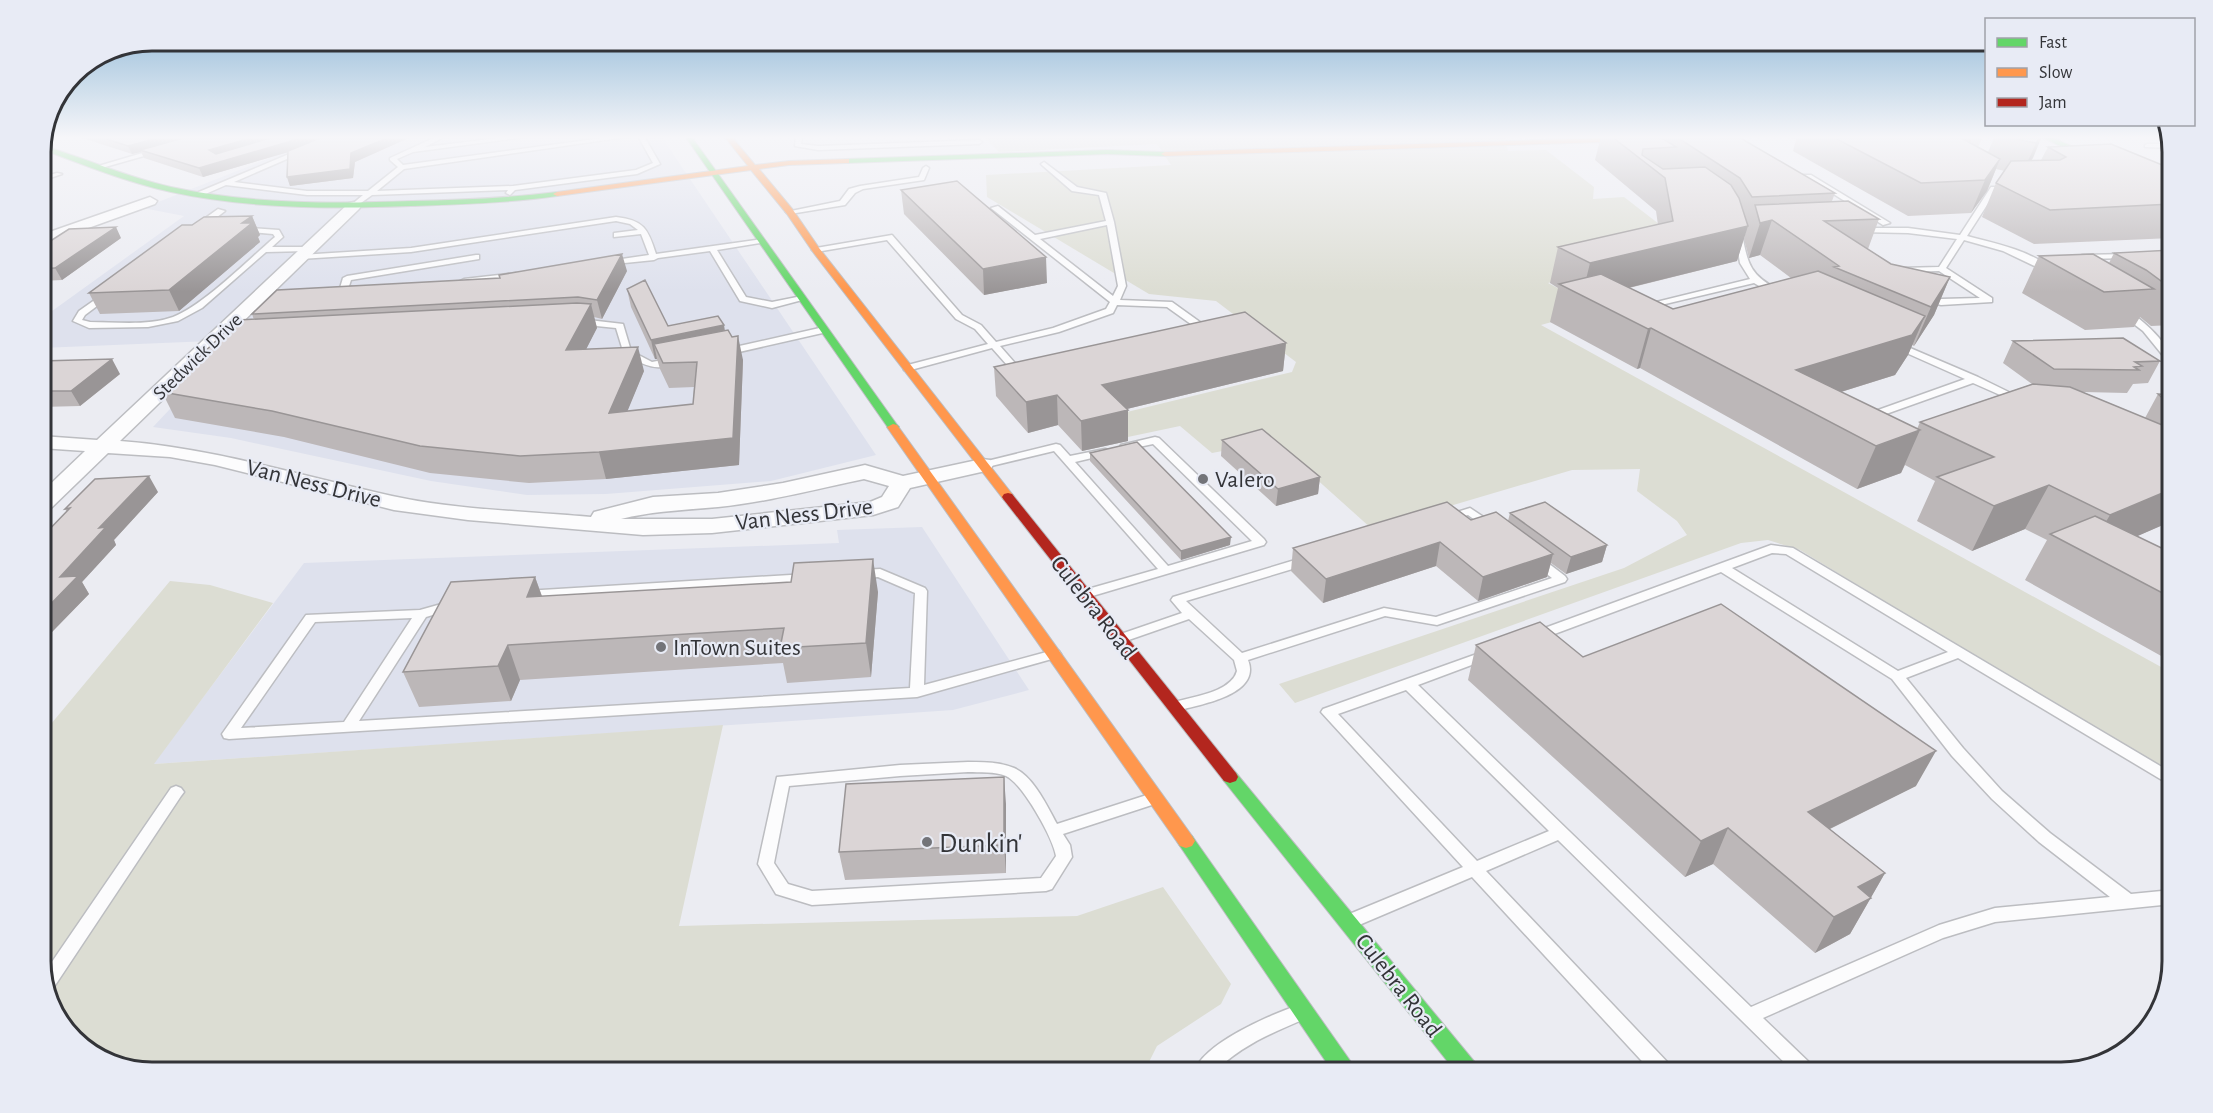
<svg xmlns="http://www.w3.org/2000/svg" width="2213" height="1113" viewBox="0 0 2213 1113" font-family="'Alegreya Sans',sans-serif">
<rect width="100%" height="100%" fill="#ebecf2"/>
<path fill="#dee1ed" d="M326,136H661L876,455L771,481L606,494L527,495L431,481L231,438L153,427L235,340L41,348V319L184,216L143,208Z
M922,527L1029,690L953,710L153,764L304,563L839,543L837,530Z
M2149,1024L2123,1054L2085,1065Z"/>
<path fill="#dcddd3" d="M983,136H1504L1508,151L1546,150L1594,187L1593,199L1624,197L1659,224L1662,255L1548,283L1598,309L1541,325L2172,673V777L1800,550L1768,540L1741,543L1295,703L1279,684L1624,568L1687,535L1677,521L1637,491L1640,469L1572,470L1372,529L1274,441L1212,453L1180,426L1090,445L1061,428L1292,372L1296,362L1216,301L1149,294L987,197L986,175L1171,165L1157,144L999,152Z
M170,581L210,585L273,603L154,764L723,725L679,926L1077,916L1163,887L1231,984L1221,1004L1157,1046L1144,1072H152L103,1061L60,1023L41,969V736Z"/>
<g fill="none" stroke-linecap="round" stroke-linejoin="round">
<g stroke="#bcbdc1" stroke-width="3">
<path id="lane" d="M438,136H446L425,147L515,136H532L413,152L397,159L403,165L617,136H633L404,169L377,191L513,186L636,170L653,163L638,136H644L660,164L637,174L515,190L510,195L506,193L508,190L372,195L354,208L350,206L363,195H307L226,185L201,196L194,194L301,149L303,150V152L234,182L307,191H368L398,167L390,160V158Z
M796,136H802L801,144L818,146L979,140L982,142L979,144L818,150L795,146Z
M2147,144H2172V148L2145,147V145Z
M156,149L158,150V152L98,169L95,167Z
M1044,162L1077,187L1106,193L1114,222L1126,286L1120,300L1172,302L1211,330L1207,333L1202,332L1167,307L1117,305L1113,313L1059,332L1000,346L1021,370V374H1015L992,348L907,371L904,370V366L988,344L975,329L956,319L887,240L816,252L812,250L816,248L892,235L962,315L981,325L996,342L1053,328L1106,309L1110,302L991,208L998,206L1035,235L1106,221L1099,195L1072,191L1042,165L1041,164ZM1107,225L1118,286L1113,296L1040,239Z
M926,166L929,168L924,180L863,189L855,193L845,205L790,214L786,212L840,201L849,189L860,186L919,177L923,168Z
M57,173L62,174L41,181V177Z
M1790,175H1811L1890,223L1883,225L1808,178H1788V176Z
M1991,187H2008L2012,189L2008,191H1996L1967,236C1995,243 2031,251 2054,270L2047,272L2003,251L1964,240L1946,268L1992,298V302L1941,305L1921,300L1920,298L1924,295L1941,299L1980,298L1939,271L1901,272L1897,270L1901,268L1939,267L1957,239L1908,233L1859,232L1855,230L1859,228H1908L1960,235Z
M218,209L225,211L203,228H197V224Z
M616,217C644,220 648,229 656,254L763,239L764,241L760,243L717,250L746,297L772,302L802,296L806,299L772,308L740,301L710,251L658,258L654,260L605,265V261H608L649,255L641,234L614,237V233L638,230L630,224L616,221L411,252L300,259L296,257L300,255L411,248Z
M238,227L279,230L283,237L272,247H307L311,249L307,251L266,252L202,308L178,321L148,327L89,328L73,321L79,311L106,292L109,293V297L85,315L82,320L90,322C116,322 148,326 173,317C204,305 249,259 275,237L273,234L238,231Z
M1735,232L1742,234C1748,265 1750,275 1779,290V294H1773L1754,283L1644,309V305L1750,279L1740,263Z
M2127,254H2130V258L2082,259L2078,257L2082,255Z
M476,255H479V259L351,280L349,286L361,290L357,293L340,288L343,278L347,276Z
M516,273L520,275L519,277L464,283L460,281L464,279Z
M2125,310C2141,317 2172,346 2172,364L2169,363L2143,331L2122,315L2121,313Z
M580,319L623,324L631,351L652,362L673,358L678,361C658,374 642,364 624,354L616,328L577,324L576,322Z
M824,327L828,330L827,332L726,355L721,352L726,349Z
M1896,342L1978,377L2025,400L2024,402H2016L1973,383L1872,419H1864V415L1965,379L1893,347V343Z
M1155,437L1159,438L1264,539L1266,542L1264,545L1089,597H1081L1079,594L1081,591L1158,569L1054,451L983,468L978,465L979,463L1056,444L1060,445L1070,456L1105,449L1109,450L1110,452L1109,454L1075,462L1168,566L1252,541L1153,444L1125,450L1120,447L1121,445Z
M1470,508L1494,524L1496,526L1494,528H1486L1468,515L1448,521L1442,518L1444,516Z
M1771,545L1793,548L2172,773V786L1958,658L1906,678L1963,748L2002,791L2050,833L2131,894L2172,890V904L1995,922L1943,938L1763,1018L1813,1066L1815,1072H1794L1558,840L1486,871L1671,1066L1673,1072H1652L1472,877L1359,925L1353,927L1347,925L1345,920L1347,915L1463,867L1321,712L1323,709L1488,650L1493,651L1495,654L1493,657L1418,685L1751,1007L1939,925L1995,908L2110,897L2039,842L1992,799L1952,756L1892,679L1721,572L1541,639H1531L1529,636L1531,633ZM1772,553L1786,554L1948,652L1898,671L1732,568ZM1406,690L1549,831L1477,861L1338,714Z
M1536,556L1540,557L1565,576L1567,579L1565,582L1437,625L1385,616L1248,660C1262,695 1199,705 1176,711L1171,709L1169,706L1171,703C1190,697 1231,693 1237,671L1234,660L1189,619L1120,643L1113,639L1115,636L1182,613L1171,600L1173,597L1305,557L1309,558L1311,561L1309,564L1186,601L1242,653L1384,608L1436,617L1552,578L1532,563L1530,560L1532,557Z
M880,569L925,588L927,591L924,685L1054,650L1059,651L1061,654L1059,657L917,697L229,739L224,738L222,734L306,615L420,610L452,601L456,602L458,605L456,608L426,617L359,721L910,688L915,593L878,577L860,578L854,574L860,570ZM412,618L344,722L241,728L315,622Z
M807,574L811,575L813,578L811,581L525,599L519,595L525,591Z
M968,762C983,762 1000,762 1014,768C1034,777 1047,806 1057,824L1153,793L1158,795L1161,799L1158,803L1063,834L1070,845L1072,857L1052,889L1046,891L812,905L776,894L758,864L777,777L900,765ZM968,772C979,773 995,771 1006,776C1023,784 1053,838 1056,856L1041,878L812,891L788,884L774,863L789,786L900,776Z
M176,786L181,788L184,792L181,796L52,990L49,992L43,975L171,788Z
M1296,1006L1302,1008L1305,1014L1302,1020C1272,1033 1238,1047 1215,1072H1194C1204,1043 1268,1016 1296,1006Z"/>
</g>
<g stroke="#bcbdc1" stroke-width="3">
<path id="street" d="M150,197L157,201L155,204L41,245V235Z
M354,202L359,203L361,206L359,209L120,441C213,448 301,476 392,496C456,510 525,511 591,517L594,512L653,497L718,493L783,483L865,465L903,476L982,459L990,460L993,465L990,470L910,488L898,507L873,515L712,533L643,535L468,520L394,510L215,465L170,457L108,453L49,510L41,512V493L85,451L41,448V436L97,440L349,203ZM864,479L889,486L882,497L870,502L712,519H621C653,511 684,510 718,507C767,502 816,489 864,479Z"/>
</g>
<g stroke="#bcbdc1" stroke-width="2">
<path id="fast" d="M685,136H691L897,425L899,427L897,429H889Z
M1713,136L1709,138L1633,141L1629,139L1633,137Z
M1786,136H1800L1796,138Z
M2039,136H2049L2111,164L2104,166Z
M41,145C85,158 126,177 171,187C250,204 331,204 412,201C460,200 509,198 557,192L561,194L557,196C509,203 460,204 411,206C331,209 250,209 171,192C126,182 84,165 41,149Z
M1107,150L1165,152L1169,154L1165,156L1107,154L846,163L842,161L846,159Z
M1230,771L1236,773L1477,1065L1479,1072H1456L1224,781L1222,777L1224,773Z
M1186,834L1192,836L1353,1065L1355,1072H1333L1180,846L1177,841L1180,836Z"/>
</g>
<g stroke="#bcbdc1" stroke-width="2">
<path id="slow" d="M724,136H731L755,165L789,161L849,159V163H846L789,165L759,169L793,210L819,248L1012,494L1014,497L1012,500H1004L813,252L787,214L751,170L557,196L553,194L557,192L748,166Z
M1633,137H1636V141L1165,156L1161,154L1165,152Z
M893,424L897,425L1192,836L1195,841L1192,846L1186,848L1180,846L887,427Z"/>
</g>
<g stroke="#bcbdc1" stroke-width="2">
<path id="jam" d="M1008,493L1012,494L1236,773L1238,777L1236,781L1230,783L1224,781L1004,500L1002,497L1004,494Z"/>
</g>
<use href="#lane" fill="#fcfcfd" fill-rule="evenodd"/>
<use href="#street" fill="#fcfcfd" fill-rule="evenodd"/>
<use href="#fast" fill="#63d668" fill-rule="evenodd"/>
<use href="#slow" fill="#ff974d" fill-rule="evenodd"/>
<use href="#jam" fill="#b3261e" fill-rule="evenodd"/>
</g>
<path fill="#bcb7b8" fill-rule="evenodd" d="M76,136H413L355,162L353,178L290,186L287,177L288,152L203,177L144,158L141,152L132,154Z
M1601,136H1659L1660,137L1661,136H1737L1835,193L1832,201L1879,219L1868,249L1891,264L1950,277L1934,315L1914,346L1912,345L1908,355L1895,375L1841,392L1917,429L1920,422L2032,384L2003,363L2013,341L2160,361L2148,383L2133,384L2127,393L2083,392L2145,418L2158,394L2172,395V521L2137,536L2172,553V662L2025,580L2047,540L2025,529L1972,551L1917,521L1935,481L1905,465L1901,473L1857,489L1640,368L1637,369L1550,322L1558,288L1550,283L1558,247L1658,225L1656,211L1595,160ZM1746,230L1744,239L1749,258L1760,255L1791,278L1673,309L1629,288L1737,261Z
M1797,136H1983L1978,147L1988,152L1995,136H2042L2031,161L2041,160L2048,147L2172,169V238L2034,244L1982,217L1996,183L2005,171L1996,169L1987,191L1971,213L1908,216L1793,151Z
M901,190L1047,283L984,295L904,214Z
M252,216L260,235L258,237L260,242L179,311L100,314L89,293L192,225Z
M121,238L62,280L41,281V247Z
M2172,250V325L2151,326L2140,317L2134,327L2085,330L2022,293L2039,256L2109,263L2114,253Z
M627,271L602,319L594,317L597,328L586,349L644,371L627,411L693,404L694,387L669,388L660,369L657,359H655L631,307L627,289L668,326L725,330L743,360L739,465L606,479L529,483L430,473L284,437L175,418L162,392L254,320L252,314Z
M1286,343L1283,371L1127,409L1128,410V441L1082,451L1058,425L1028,433L996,396L994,367Z
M41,361L120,374L80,406L41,407Z
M1222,440L1320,477L1318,494L1276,506L1221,456Z
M1090,453L1230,545L1181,560L1090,461Z
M158,492L114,540L116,545L82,582L89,594L52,632H41V538L67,512L65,509Z
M1510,513L1607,545L1602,562L1566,574L1551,563L1547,577L1478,601L1436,566L1323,603L1291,571L1293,548L1471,520L1508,521Z
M535,577L542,596L878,592L871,677L787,683L783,663L520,680L511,701L419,707L403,672Z
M1476,645L1583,657L1916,786L1830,829L1885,873L1850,934L1815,953L1713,864L1685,877L1468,680Z
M1006,804V873L845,880L839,852Z"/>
<path fill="#999596" d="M165,136H198L140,150L141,152L132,154L128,146Z
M258,136H290L213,158L209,150Z
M305,136H328L292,151L203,177L199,168Z
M392,136H413L355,162L353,178L290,186L287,177L351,153Z
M1971,136H1973L1961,166L1963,139Z
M2041,136H2042L2033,158L2022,174L2036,143Z
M2000,159L1987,191L1971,213L1985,180Z
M252,216L260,235L258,237L260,242L179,311L169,290L242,223Z
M1772,220L1760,255L1749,258L1760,223Z
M1748,226L1737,261L1587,298L1582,296L1590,263Z
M116,227L121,238L62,280L55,268Z
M622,254L627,271L602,319L597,300Z
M1046,257L1047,283L984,295L983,269Z
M1950,277L1934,315L1914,346L1931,307Z
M591,304L597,328L573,375L566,350Z
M1925,316L1908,355L1895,375L1799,405L1796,370Z
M724,325L727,344H654L657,359H655L651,340Z
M1651,328L1640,368L1637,369L1648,329Z
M738,336L743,360L739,465L606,479L599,452L733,438Z
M1286,343L1283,371L1102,415V385Z
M638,347L644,371L616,439L609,413Z
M112,359L120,374L80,406L71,391Z
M1057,395L1058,425L1028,433L1026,402Z
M1128,410V441L1082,451L1081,421Z
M1920,430L1901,473L1857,489L1876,446Z
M149,476L158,492L114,540L116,545L82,582L89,594L52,632L41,614L60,577L99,528Z
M1320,477L1318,494L1276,506L1278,489Z
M2049,485L2025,529L1972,551L1994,506Z
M2172,489V521L2092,556L2087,553L2110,515Z
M1231,537L1230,545L1181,560V551Z
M1440,542L1436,566L1323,603L1326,579Z
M1607,545L1602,562L1566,574L1571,557Z
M1553,554L1547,577L1478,601L1483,577Z
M873,559L878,592L871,677L866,643Z
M535,577L547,611L527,597Z
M508,645L520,680L511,701L498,666Z
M1936,751L1916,786L1791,848L1808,812Z
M1004,777L1006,804V873L1004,845Z
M1728,828L1713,864L1685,877L1701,841Z
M1885,873L1850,934L1815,953L1834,917L1858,887Z"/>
<path fill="#dbd5d6" stroke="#999596" stroke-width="1.5" d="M97,136H165L128,146Z
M191,136H258L209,150L216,154L277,136H305L288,142L199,168L140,150Z
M325,136H392L351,153L350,169L287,177L288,151Z
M1611,136H1659L1676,147L1643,149L1642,155L1663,169L1705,167L1731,185L1739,198L1748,226L1590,263L1558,247L1673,221L1665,178Z
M1675,136H1737L1835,193L1752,197L1740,178Z
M1831,136H1971L1963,139L2000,159L1985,180L1921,183Z
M2000,136H2041L2036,143Z
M2111,144L2172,169V204L2050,210L1996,183L2011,161L2060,160L2066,157L2048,147Z
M957,181L1046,257L983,269L901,190Z
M1848,201L1879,219L1824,221L1891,264L1950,277L1931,307L1834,267L1839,266L1772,220L1760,223L1755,205Z
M252,216L242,223H252L169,290L89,293L182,225H192L204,217Z
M116,227L55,268L41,269V247L69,229Z
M2172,250V289L2146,270L2114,253Z
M622,254L597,300L578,297L252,314L277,290L500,278L499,275Z
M2093,254L2154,289L2104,292L2039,256Z
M1818,271L1925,316L1912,335L1796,370L1920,430L1876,446L1651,328L1648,329L1559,284L1601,274L1673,309Z
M645,280L668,326L718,316L724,325L651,340L627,289Z
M577,303L591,304L566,350L638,347L609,413L693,404L697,362L663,363L654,344L728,330L732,337L738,336L733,438L599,452L520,456L420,446L272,411L162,392L238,320Z
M1245,312L1286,343L1102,385L1128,410L1081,421L1057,395L1026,402L994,367Z
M2123,338L2160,361L2135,362L2142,366L2134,367L2139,370L2054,369L2013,341Z
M112,359L71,391H41V361Z
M2033,384L2070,387L2172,429V489L2110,515L2049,485L1994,506L1937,477L1994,457L1920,422Z
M2158,394L2172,395V407Z
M1262,429L1320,477L1278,489L1222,440Z
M1137,442L1231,537L1181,551L1090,453Z
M149,476L99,528L106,527L60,577L78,576L41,614V538L70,508L65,509L95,479Z
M1447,502L1471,520L1496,512L1553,554L1483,577L1440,542L1326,579L1293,548Z
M1545,502L1607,545L1571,557L1510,513Z
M2095,516L2172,553V598L2050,534Z
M873,559L866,643L780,648L784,628L508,645L498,666L403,672L451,582L535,577L527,597L791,582L794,563Z
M1721,604L1936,751L1808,812L1885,873L1858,887L1871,898L1834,917L1728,828L1701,841L1476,645L1540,622L1583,657Z
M1004,777V845L839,852L846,784Z"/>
<linearGradient id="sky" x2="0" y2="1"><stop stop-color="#87b3d4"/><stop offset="0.47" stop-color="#f6f6f9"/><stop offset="1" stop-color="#f6f6f9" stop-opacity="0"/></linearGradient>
<rect width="2213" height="292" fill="url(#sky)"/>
<g fill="#737479" stroke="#e8ebf5" stroke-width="2">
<circle cx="1203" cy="479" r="6"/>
<circle cx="661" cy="647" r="6"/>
<circle cx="927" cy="842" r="6"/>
</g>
<g text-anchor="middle" stroke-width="4.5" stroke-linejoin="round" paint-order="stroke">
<g font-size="20" fill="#333438" stroke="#e8ebf5">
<text transform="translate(197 356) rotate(-44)" y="7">Stedwick Drive</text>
</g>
<g font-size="24" fill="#333438" stroke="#e8ebf5" text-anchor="start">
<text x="1215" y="487">Valero</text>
<text x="673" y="655">InTown Suites</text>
</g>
<g font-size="24" fill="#333438" stroke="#e8ebf5">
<text transform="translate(314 483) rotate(14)" y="8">Van Ness Drive</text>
<text transform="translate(804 514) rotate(-7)" y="8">Van Ness Drive</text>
<text transform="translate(1094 607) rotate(52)" y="8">Culebra Road</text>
<text transform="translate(1399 985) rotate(52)" y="8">Culebra Road</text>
</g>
<g font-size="28" fill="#333438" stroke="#e8ebf5" text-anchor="start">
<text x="939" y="852">Dunkin'</text>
</g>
</g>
<path d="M0 0H2213V1113H0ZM152 51H2061A101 101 0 0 1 2162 152V961A101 101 0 0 1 2061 1062H152A101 101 0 0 1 51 961V152A101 101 0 0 1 152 51Z" fill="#e8ebf5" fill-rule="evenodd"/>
<path fill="none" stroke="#333438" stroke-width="3" d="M152 51H2061A101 101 0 0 1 2162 152V961A101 101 0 0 1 2061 1062H152A101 101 0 0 1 51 961V152A101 101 0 0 1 152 51Z"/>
<rect x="1985" y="18" width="210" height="108" fill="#e8ebf5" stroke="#a0a2a9" stroke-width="1.5"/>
<rect x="1997" y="38" width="30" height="9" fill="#63d668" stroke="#a0a2a9" stroke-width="1.5"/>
<text x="2039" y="48" font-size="18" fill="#333438">Fast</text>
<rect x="1997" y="68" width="30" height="9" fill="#ff974d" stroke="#a0a2a9" stroke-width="1.5"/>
<text x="2039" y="78" font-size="18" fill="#333438">Slow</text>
<rect x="1997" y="98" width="30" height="9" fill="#b3261e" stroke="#a0a2a9" stroke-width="1.5"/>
<text x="2039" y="108" font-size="18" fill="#333438">Jam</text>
</svg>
